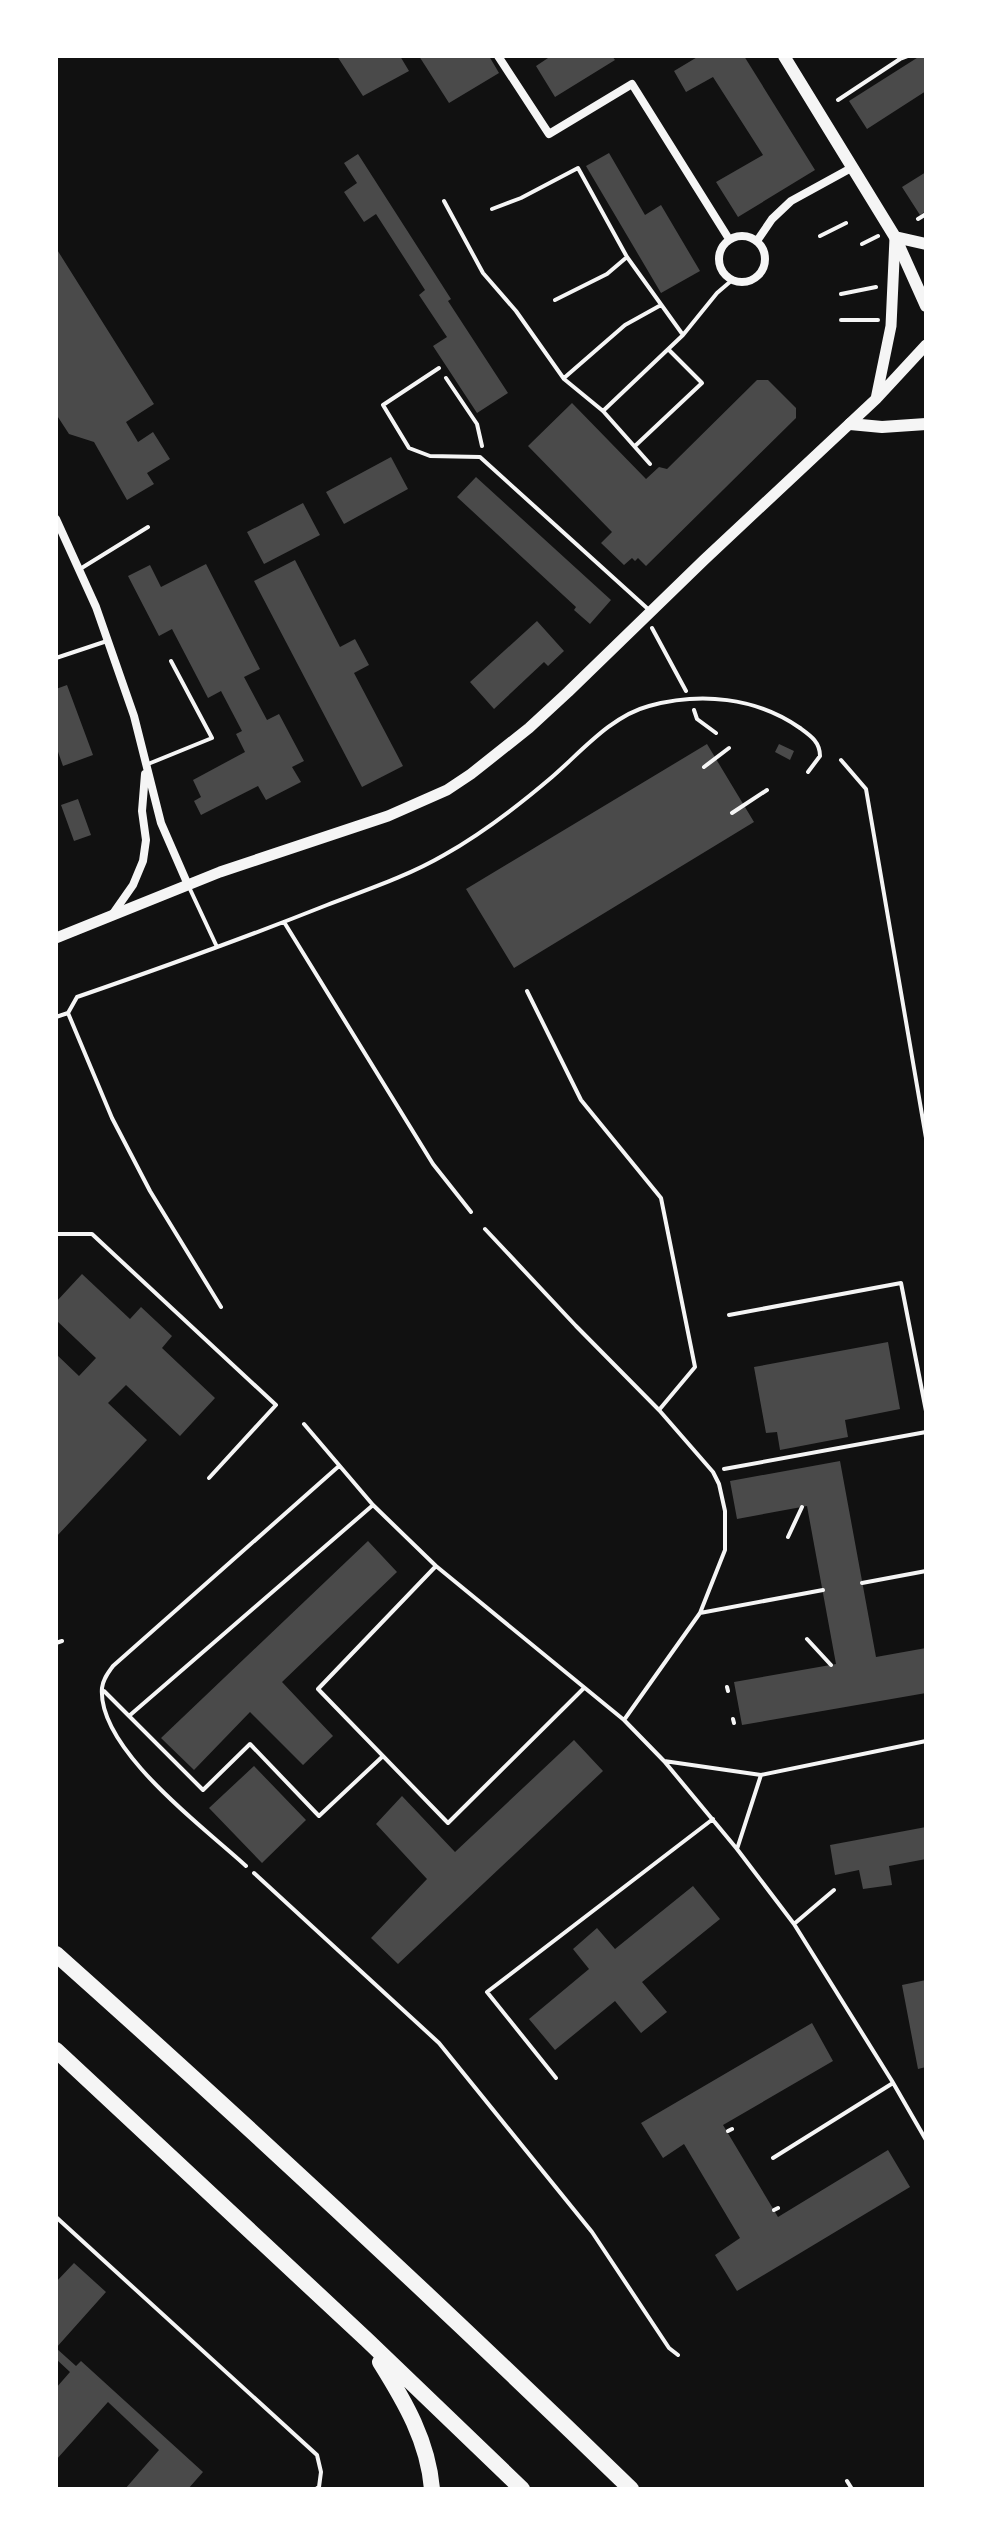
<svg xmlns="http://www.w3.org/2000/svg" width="982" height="2545" viewBox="0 0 982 2545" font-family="'Sofia Sans Condensed',sans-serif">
<rect width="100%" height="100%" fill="#111"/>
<path fill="#4a4a4a" d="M337,56H400L409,71L363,96Z
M419,56H489L499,73L449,103Z
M551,56H612L615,60L555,97L536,66Z
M699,56H744L815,170L738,217L716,182L763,155L713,77L686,92L674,71Z
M920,56H926V91L867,129L849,101Z
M609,153L645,215L661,205L700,271L661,293L586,166Z
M358,154L451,299L448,301L508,393L477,413L433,346L447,337L419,295L425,290L376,214L364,222L344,192L357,183L344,163Z
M926,172V211L920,215L902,187Z
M56,248L154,404L126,422L138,442L153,432L170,459L147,473L154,484L127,500L94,442L69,434L56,414Z
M757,380H768L796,408V418L646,566L638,558L635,561L632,558L624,565L601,543L612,532L528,446L572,403L646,479L659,467L667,469Z
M391,457L408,489L344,524L326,492Z
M476,477L611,600L590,624L574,610L576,607L457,497Z
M303,503L320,535L264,564L247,532Z
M295,560L340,647L355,639L369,665L354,673L403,766L362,787L254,581Z
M206,564L260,669L244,677L267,720L279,714L304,761L292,767L301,782L266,800L258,786L201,815L194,801L201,797L193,780L245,752L236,734L242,731L221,691L208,698L172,629L159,636L128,576L150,565L161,587Z
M537,621L564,651L548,666L544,662L494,709L470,682Z
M67,685L93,755L63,766L56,746V689Z
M707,744L754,822L514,968L466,889Z
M779,744L794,751L790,760L775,752Z
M78,799L91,835L74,841L61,805Z
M82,1274L130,1319L141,1307L172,1336L162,1348L215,1398L180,1436L126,1385L108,1403L147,1440L56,1537V1354L79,1376L96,1358L56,1320V1302Z
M888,1342L900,1409L845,1420L848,1437L780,1450L777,1432L766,1433L754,1367Z
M840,1461L876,1657L926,1648V1693L742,1725L734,1682L836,1664L807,1506L737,1519L730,1481Z
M368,1541L397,1572L282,1682L333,1736L303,1765L250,1712L194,1770L161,1738Z
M574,1740L603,1771L398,1964L371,1938L427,1879L376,1824L402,1796L455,1852Z
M254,1766L306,1820L262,1863L209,1808Z
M926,1827V1859L889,1866L892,1885L863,1889L859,1870L835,1875L830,1845Z
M693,1886L720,1919L642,1982L667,2012L641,2033L615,2001L555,2050L529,2019L589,1969L573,1949L597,1928L615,1949Z
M926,1980V2067L918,2069L902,1985Z
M812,2023L833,2061L723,2125L778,2217L888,2150L910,2187L737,2291L715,2255L740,2238L684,2144L663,2158L641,2123Z
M74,2263L106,2292L56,2348L76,2366L81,2361L203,2472L188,2489H125L159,2450L108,2402L56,2460V2388L70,2372L56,2359V2282Z"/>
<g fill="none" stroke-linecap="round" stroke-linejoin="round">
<path stroke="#f5f5f5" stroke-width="4" d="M900,59L908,56
M838,100L900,59L898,56
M918,219L926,214
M820,236L846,223
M862,244L878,236
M841,294L876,287
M841,320H878
M446,378L477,424L482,446
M652,628L686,691
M694,710L697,719L716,733
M704,767L729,748
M732,813L767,790
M724,1469L926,1432
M788,1537L802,1507
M807,1639L831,1665
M727,1687L728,1691
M733,1719L734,1723
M254,1873L439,2043L592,2232L669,2348L678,2355
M728,2131L732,2129
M774,2210L778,2208
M847,2481L852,2489"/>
<path stroke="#f5f5f5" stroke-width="4" d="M444,201L483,273L516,311L564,379L603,411L650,464
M492,209L521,198L578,168L627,257
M555,300L607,274L627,257L683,335L603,411
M683,335L717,293L731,281
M439,368L383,405L409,448L430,456L480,457L648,609
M564,378L625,325L661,305
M635,446L702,383L669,350
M80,569L148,527
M56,658L107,641
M841,760L866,789L926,1138
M148,764L212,738L171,661
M189,887L217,947
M284,922L433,1164L471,1212
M527,991L581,1100L661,1198L695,1367L659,1410L713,1472L719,1484L725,1511V1550L700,1613
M68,1013L112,1118L150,1191L221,1307
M56,1017L68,1013L77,997C161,968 244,938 327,905C366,890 408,876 444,855C483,833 518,806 552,777C581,752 611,716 649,706C700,692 756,697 800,728C811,736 820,742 820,756L808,772
M485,1229L576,1326L659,1410
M56,1234H92L276,1405L209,1478
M729,1315L901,1283L926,1411
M304,1424L373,1505L436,1566L624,1720
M373,1505L129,1716L203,1790L250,1744L319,1816L383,1756
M436,1566L318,1689L448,1823L583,1689
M862,1583L926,1571
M823,1590L700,1613L624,1720L664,1761L761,1775L926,1741
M56,1643L62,1641
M104,1691L129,1716
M664,1761L737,1849L761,1775
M737,1849L794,1924L892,2081L926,2140
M246,1866C205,1828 97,1749 102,1688C103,1679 108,1673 113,1666L339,1466
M794,1924L834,1890
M556,2078L487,1992L713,1819
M773,2158L893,2083
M56,2217L317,2455L321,2472L319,2487L316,2489"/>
<path stroke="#f5f5f5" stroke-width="8" d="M498,56L549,134L632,84L729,239
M719 259a23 23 0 1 1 46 0a23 23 0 1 1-46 0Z
M757,241L772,219L791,201L853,167
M56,519L96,607L134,716L161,823L188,885
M112,915L133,885L143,861L146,840L142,811L145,774"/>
<path stroke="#f5f5f5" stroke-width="11" d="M876,399L891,326L895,238
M56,938L220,872L388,816L447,790L471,774L529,728L568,692L704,560L876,399L926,345"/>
<path stroke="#f5f5f5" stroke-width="12" d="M784,56L895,237L926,306
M895,237L926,244
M850,424L882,427L926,424"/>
<path stroke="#f5f5f5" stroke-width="16" d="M56,1954C251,2128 443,2307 631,2489
M56,2050L367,2340L522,2489
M380,2362C405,2402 428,2441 432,2489"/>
</g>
<rect width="982" height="2545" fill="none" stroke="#ffffff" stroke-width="116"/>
</svg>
